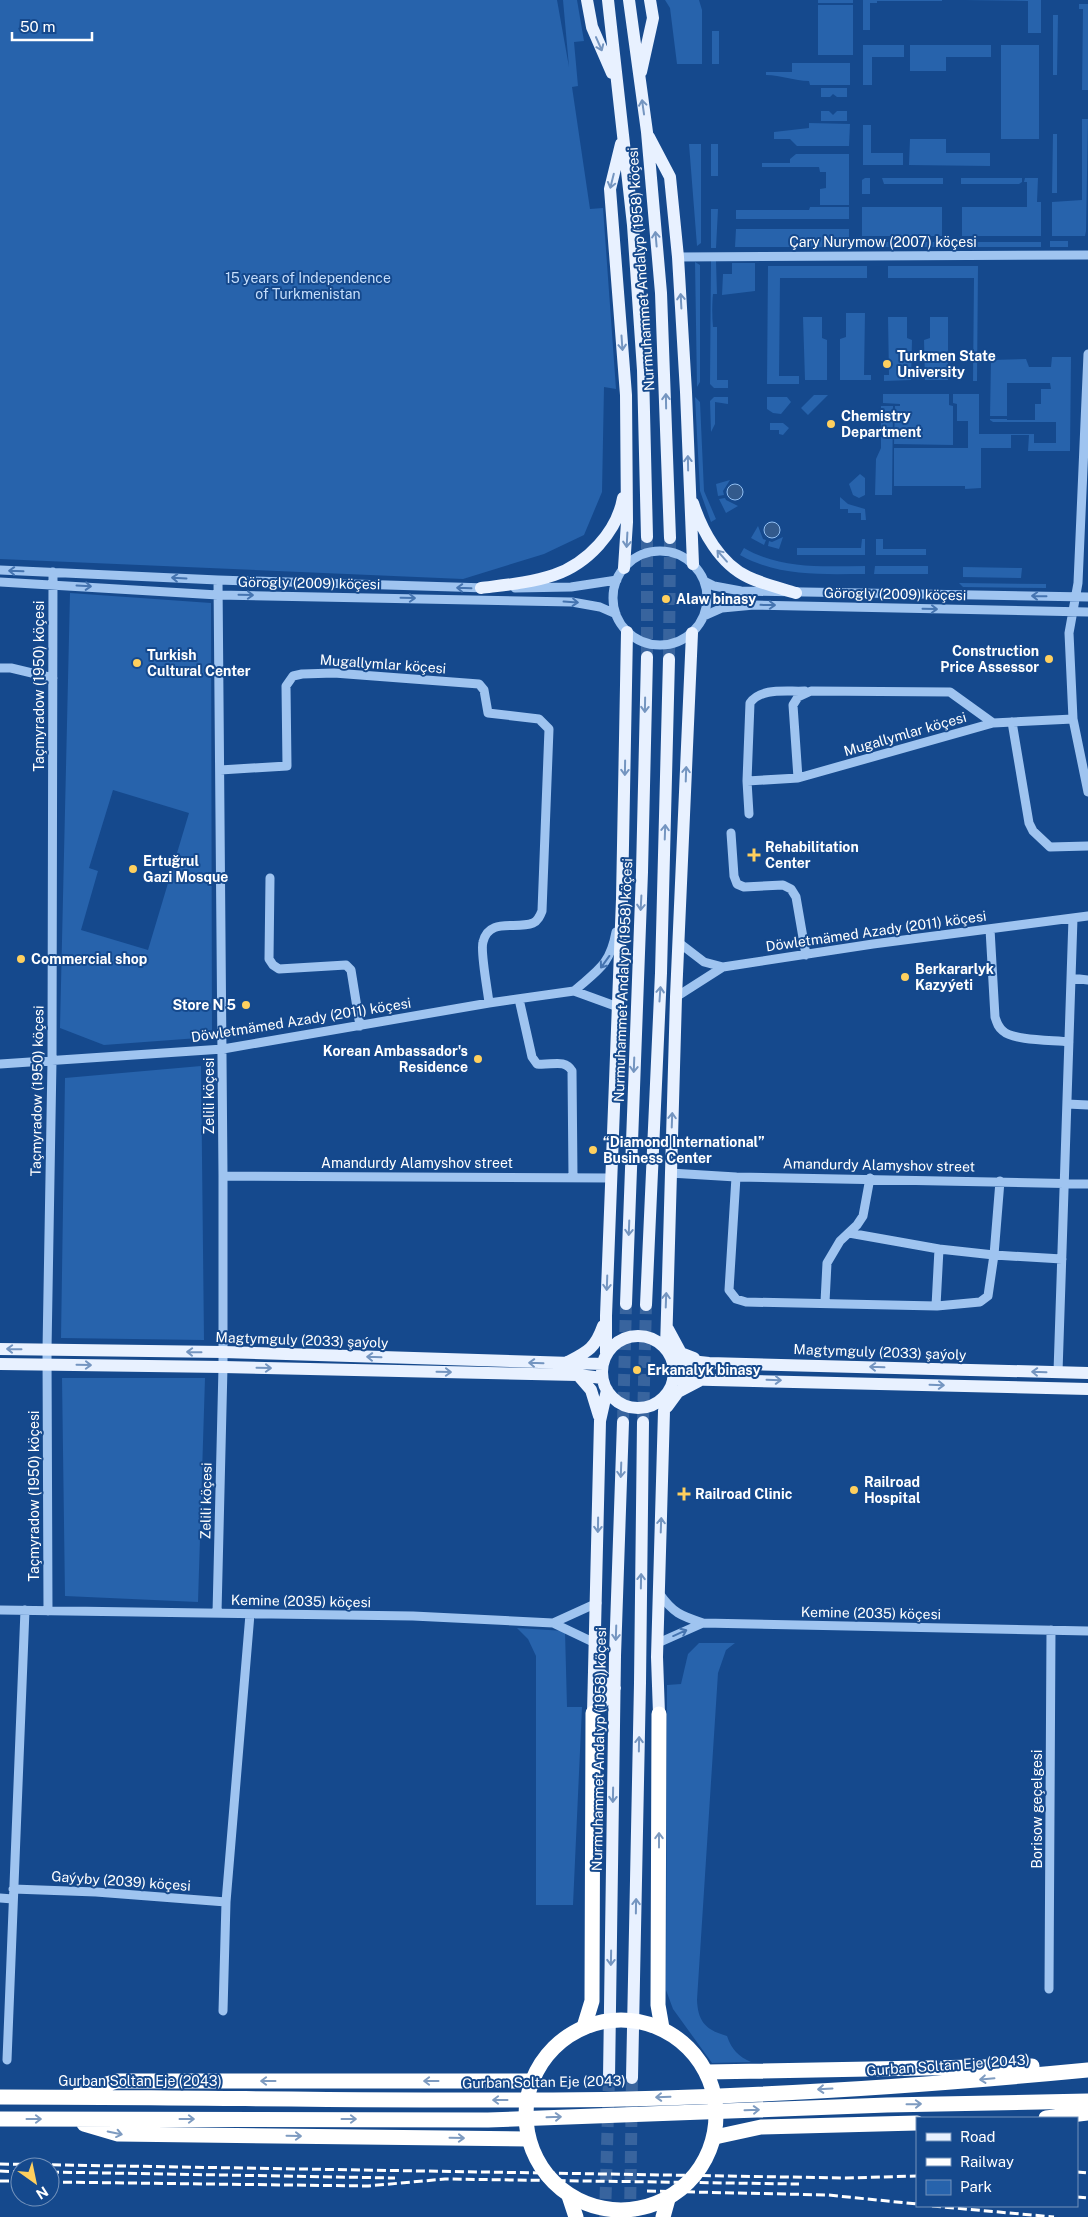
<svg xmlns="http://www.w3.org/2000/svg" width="1088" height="2217" viewBox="0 0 1088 2217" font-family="'Public Sans',sans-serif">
<rect width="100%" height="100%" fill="#15498d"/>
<path fill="#2763ac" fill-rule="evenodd" d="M0,0H557L569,67L563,0H577L584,41L574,42L578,86L572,87L590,209L603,208L616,389L604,387L602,492L584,535L544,554L463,579L0,559Z
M665,0H699L702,10V64H677L670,8Z
M818,0H853V3H818Z
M863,0H942V1H877V3H870V30H863Z
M964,0H1041V33H1028V1Z
M1079,4H1088V90H1082L1083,9H1079Z
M818,5H853V55H818Z
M1053,15H1058L1057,75H1053Z
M712,31H719V64H712Z
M863,45H904V57H872V85H863Z
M910,45H991V57H946V71H910Z
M1001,45H1039V139H1001Z
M792,63H850V85H810L809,81C794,81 781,75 766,75V72H792Z
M821,88H847V97H837L833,94L830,97H821Z
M821,111H829L833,115L837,111H847V121H821Z
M1082,119H1088L1086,231L1085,236H1052V202L1082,200Z
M809,123L850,124L849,146H797L790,139H774V132L809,128Z
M863,125H871V153H903V165H863Z
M1053,134H1057V193H1052Z
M910,139H946V153H990V166L909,165Z
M689,144H701V243L697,246Z
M711,144H718V176H711Z
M796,154H849V205H820V189L826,188V172H820L819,167H762V163H790V159Z
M865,178H870V194H862V180Z
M882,178H943V184H884Z
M961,178H1022V182L1019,184H961Z
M1025,178H1038L1037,202H1041V236H962V207H1027V182H1024Z
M810,207H849V219H736V210H809Z
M862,207H942V236H862Z
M711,209H718L716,248H711Z
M736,229H849V247H735Z
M1050,241H1068V247H1050Z
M862,242H942L941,247H862Z
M962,242H1041V247H962Z
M711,261H716L717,294H713C712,304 712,316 713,327H717V380H728V388H714L710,384Z
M695,262L700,265V382L697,387Z
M732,263H755V291L722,295L723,274H732Z
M768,266H867V278H780L779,376H799V384H767Z
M888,266H978L977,381H973L974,278H888Z
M846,313H865L864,375H871V380H840V339L846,337Z
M803,317H822V338L827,340V380H805Z
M888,317H907V338L912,340L911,380L884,381V375H889Z
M930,317H948V380H925L924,340L930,338Z
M1052,357H1071L1070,451H1028L1029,435H1011V448H981V488L965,489V486H894V448H968V421H957V404L953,403V394H979V434H1034V443H1056V422H993L990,420V419H1007V420H1035V404H1041V389H1051L1050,383H1007V416H990L991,360L1026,359L1029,367H1051Z
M883,394H949V405L953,406V445L894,444L895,406H900V404L883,403Z
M814,395H828L808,415L801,408Z
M695,397L700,402L704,491L716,519L711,522L700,491Z
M714,397H728V404L715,402V424L711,432L710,401Z
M767,397H787L791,402L781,414L773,413L767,409Z
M881,406H893L892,495H875L876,459L881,448Z
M770,423H783L789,428L783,435L779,434V430H770Z
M860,474L865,478V495L859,498L853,495L849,484Z
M730,480L723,491L724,495L718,496L716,484Z
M840,497L848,504L865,509L866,520H861V513H848V509H840Z
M725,498L726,500L738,506L726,513L719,499Z
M758,526L763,539L766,540L764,545L751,538Z
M783,537L779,549L768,546L769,541L772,542Z
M862,539H865V555H797V548H861Z
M876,539H883V549H926V555H876Z
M744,548C782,570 823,566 865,566V574C821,574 779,577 740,555Z
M875,566H928V574H874Z
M963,567L1022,568L1021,578L963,577Z
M959,583L1046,584V588L963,587Z
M70,593L211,603L212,1037L104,1045L60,1028ZM113,790L189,813L148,950L81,930L98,871L89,868Z
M201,1066L204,1340L61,1338L65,1078Z
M62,1378H205L198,1602L65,1596Z
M517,1628L565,1631L567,1707H582L573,1905H536V1656L528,1639Z
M699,1643H735L726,1650L718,1673L697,2000C698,2022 706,2030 727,2036C732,2050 738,2056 751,2062L712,2063L673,2009L666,1990L667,1685L681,1684L688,1654Z"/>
<path fill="#335a8c" stroke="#91bff3" d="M727 492a8 8 0 1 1 16 0a8 8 0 1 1-16 0Z
M764 530a8 8 0 1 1 16 0a8 8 0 1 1-16 0Z"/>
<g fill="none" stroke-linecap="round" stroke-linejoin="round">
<path stroke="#38649e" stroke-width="12" stroke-dasharray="12 6" stroke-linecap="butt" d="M647,657V537
M669,659L670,538
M623,1422L626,1304
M643,1422L646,1305
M605,2217L609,2078
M630,2217L632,2078"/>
<path stroke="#9fc4f0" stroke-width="9" d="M678,257L1088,255
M1088,354L1078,583L1069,633L1073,719L1088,792
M613 598a47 47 0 1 1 94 0a47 47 0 1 1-94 0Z
M0,570L218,580L487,588
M704,581L714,586L741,591L1088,597
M0,582L218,595L572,602L600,607L616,614
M515,588L571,587L617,580
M704,616L722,608L754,605L1088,612
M0,668H11L53,678
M1012,722L1029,823L1033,831L1050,847L1088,846
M220,770L287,766L286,686L293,676L302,674L334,673L479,684L484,690L488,713L539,719L549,729L542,911C540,916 538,921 533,923C516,930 489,917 483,942C480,951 488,992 489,1003
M798,778L793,705L798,697L811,691L950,692L993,723
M747,781L798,778L993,723L1073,719
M749,814L747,781L750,703C761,687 787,692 805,691
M731,833L734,876L737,884L744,887L783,885L791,889L796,897L806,955
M270,878L269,959L273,965L279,969L346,965L351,970L360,1026
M990,929L995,1017C997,1023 998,1027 1003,1031C1014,1041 1053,1040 1069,1042
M678,942L704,962L723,967
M1071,978L1088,980
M574,991C598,970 610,965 616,932
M676,997L723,967L873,944L1088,916
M519,999L532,1057L537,1064C550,1066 565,1058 572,1071L573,1177
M0,1064L223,1049L489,1003L574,991L618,1007
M1067,1104L1088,1105
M670,1173L736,1177L1088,1184
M223,1176L611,1178
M736,1177L729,1290L736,1299L746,1302L937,1306L980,1302L988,1296L994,1255L1062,1259
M849,1233L939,1249L936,1306
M939,1249L994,1255L1000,1181
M825,1302L827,1263L840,1241L857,1225L863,1216L870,1178
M1058,1372L1073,918
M659,1593C673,1613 681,1616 703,1623
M0,1610L413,1616L553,1623L597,1603
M48,1611L47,1350L52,1061L53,572
M217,1613L223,1367V1176L218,580
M553,1623L595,1643
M658,1643L703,1623L1088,1631
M13,1889L96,1892L226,1902
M0,1898L13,1899
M1049,1989L1051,1630
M223,2011L226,1902L250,1614
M7,2060L25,1610"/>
<path stroke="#e8f1ff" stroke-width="12" d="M587,0L592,27L612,73
M608,0L633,225L643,370L647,537
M629,0L647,132L661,293L670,538
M641,72L653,18L650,0
M649,137L670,177L678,257L686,392L693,564
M621,144L610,189L626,395L627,522L624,568
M693,503C702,531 720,564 748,577C763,584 780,588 796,593
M481,588C505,585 530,583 554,575C587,564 617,532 623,498
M626,1304L642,872L647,657
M646,1305L661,973L669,659
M668,1329L681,1353L694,1358
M602 1372a36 36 0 1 1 72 0a36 36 0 1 1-72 0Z
M0,1349L223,1352L603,1364
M666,1349L676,997L692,633
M606,1353V1316L622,899L627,632
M672,1359L709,1363L1088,1373
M566,1363C587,1352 595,1349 603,1326
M0,1364L223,1367L578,1375L602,1378
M578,1375L591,1390L599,1416
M673,1379L1088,1389
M667,1407L678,1392L699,1381
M593,1713L600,1421L607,1390
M593,1713L615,1688L595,1668
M659,1714L657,1657L664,1411L669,1391
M609,2078L615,1656L623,1422
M632,2078L640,1683L643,1422"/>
<path stroke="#fff" stroke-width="15" d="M659,1714L658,2005L662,2028
M584,2027L592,2001L593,1713
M707,2072L1032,2066
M80,2092L117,2081H532
M0,2097C184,2097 368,2101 553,2100C731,2099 911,2087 1088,2070
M1046,2118L1088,2113
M0,2119L488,2120L887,2105L1088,2101
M84,2124L118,2134L528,2139
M715,2137L761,2127L917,2123
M569,2196L576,2217
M663,2217L668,2199"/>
<path stroke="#fff" stroke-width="3" stroke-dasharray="9 4" stroke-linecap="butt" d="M0,2164L846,2178L917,2176
M0,2171L20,2172
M50,2172L395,2178
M1077,2172L1088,2173
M0,2181H20
M50,2182L368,2186L445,2179L799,2184
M647,2191L828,2195L917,2204
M1077,2197L1088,2198
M932,2206L1054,2217"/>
<path stroke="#fff" stroke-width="15" d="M526 2115a95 95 0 1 1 190 0a95 95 0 1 1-190 0Z"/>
</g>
<defs><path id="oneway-shaft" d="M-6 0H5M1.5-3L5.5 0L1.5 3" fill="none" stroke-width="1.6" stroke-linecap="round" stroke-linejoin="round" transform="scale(1.25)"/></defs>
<g stroke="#7495c0">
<use href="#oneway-shaft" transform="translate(599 44) rotate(66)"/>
<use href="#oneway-shaft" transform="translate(643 107) rotate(-98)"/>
<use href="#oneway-shaft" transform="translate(612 181) rotate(104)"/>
<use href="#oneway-shaft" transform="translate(656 239) rotate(-95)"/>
<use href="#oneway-shaft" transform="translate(681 301) rotate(-93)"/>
<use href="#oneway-shaft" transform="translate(622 343) rotate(86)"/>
<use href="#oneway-shaft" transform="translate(666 401) rotate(-91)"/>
<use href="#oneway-shaft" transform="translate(688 463) rotate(-91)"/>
<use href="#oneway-shaft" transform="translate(627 540) rotate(93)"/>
<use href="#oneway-shaft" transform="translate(722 556) rotate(-131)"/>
<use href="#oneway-shaft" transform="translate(645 705) rotate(91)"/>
<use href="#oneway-shaft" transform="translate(625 768) rotate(91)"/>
<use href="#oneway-shaft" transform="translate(686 774) rotate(-88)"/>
<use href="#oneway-shaft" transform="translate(665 832) rotate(-88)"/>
<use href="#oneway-shaft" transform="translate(641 903) rotate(93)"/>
<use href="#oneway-shaft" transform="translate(660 994) rotate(-86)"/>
<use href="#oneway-shaft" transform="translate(634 1065) rotate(92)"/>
<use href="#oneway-shaft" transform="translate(672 1120) rotate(-88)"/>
<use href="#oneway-shaft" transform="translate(629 1228) rotate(92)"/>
<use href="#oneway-shaft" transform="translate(607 1283) rotate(92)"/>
<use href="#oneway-shaft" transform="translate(666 1300) rotate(-88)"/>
<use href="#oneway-shaft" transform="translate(14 1349) rotate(-179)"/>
<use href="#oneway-shaft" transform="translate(194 1352) rotate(-179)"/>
<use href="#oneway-shaft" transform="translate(374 1357) rotate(-178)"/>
<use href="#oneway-shaft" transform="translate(536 1363) rotate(-178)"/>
<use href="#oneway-shaft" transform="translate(84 1365) rotate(1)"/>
<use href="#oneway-shaft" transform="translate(877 1367) rotate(-178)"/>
<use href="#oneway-shaft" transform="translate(264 1368) rotate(1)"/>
<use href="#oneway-shaft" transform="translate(444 1372) rotate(1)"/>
<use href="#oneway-shaft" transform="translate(1039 1372) rotate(-178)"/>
<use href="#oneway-shaft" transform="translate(774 1380) rotate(2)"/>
<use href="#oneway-shaft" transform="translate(937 1385) rotate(2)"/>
<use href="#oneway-shaft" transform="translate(621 1470) rotate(92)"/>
<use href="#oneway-shaft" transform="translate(598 1525) rotate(91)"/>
<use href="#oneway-shaft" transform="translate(661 1525) rotate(-88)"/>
<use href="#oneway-shaft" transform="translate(641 1581) rotate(-89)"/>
<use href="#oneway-shaft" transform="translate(616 1633) rotate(92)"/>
<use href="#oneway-shaft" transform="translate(639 1744) rotate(-89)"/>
<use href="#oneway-shaft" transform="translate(613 1795) rotate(91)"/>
<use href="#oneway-shaft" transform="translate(636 1906) rotate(-89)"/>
<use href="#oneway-shaft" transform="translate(611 1958) rotate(91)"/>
</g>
<g stroke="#4574b0">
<use href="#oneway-shaft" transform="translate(16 571) rotate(-178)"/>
<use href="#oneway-shaft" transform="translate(179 578) rotate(-177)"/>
<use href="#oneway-shaft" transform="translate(84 586) rotate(3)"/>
<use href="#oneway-shaft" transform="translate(464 588) rotate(-178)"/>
<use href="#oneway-shaft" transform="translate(246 595) rotate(1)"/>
<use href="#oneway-shaft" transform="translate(1039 596) rotate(-179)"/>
<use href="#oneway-shaft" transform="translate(408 598) rotate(1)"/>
<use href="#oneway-shaft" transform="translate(571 602) rotate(4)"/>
<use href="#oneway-shaft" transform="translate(768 605) rotate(1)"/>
<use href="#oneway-shaft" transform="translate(930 609) rotate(1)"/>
<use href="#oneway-shaft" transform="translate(605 962) rotate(126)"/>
<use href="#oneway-shaft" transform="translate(680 1633) rotate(-24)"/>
</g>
<g stroke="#7e9bc0">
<use href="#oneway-shaft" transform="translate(659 1840) rotate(-90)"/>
<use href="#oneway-shaft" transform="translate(987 2079) rotate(175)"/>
<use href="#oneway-shaft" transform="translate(268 2081) rotate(180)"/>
<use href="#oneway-shaft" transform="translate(431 2081) rotate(180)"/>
<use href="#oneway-shaft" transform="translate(825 2089) rotate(177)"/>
<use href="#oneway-shaft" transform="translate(663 2097) rotate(178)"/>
<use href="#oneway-shaft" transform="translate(500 2100) rotate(-180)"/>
<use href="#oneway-shaft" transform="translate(914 2104) rotate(-1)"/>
<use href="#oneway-shaft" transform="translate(752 2110) rotate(-2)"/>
<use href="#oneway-shaft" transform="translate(554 2117) rotate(-2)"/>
<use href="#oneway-shaft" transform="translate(34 2119)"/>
<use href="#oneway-shaft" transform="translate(187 2119)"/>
<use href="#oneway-shaft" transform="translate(349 2119)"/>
<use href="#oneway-shaft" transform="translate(115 2133) rotate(12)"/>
<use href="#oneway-shaft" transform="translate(294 2136) rotate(1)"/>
<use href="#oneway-shaft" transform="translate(457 2138) rotate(1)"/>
</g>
<g fill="#ffd05e" stroke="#15498d" stroke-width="2">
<circle cx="887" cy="364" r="5"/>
<circle cx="831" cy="424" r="5"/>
<circle cx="666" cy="599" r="5"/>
<circle cx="1049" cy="659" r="5"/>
<circle cx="137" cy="663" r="5"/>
<path d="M751.5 847.5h5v5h5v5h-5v5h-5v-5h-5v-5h5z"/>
<circle cx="133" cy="869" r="5"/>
<circle cx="21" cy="959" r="5"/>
<circle cx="905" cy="977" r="5"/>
<circle cx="246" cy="1005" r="5"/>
<circle cx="478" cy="1059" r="5"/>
<circle cx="593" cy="1150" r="5"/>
<circle cx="637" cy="1370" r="5"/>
<circle cx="854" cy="1490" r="5"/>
<path d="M681.5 1486.5h5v5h5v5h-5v5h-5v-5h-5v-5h5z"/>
</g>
<g text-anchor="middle" stroke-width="4" stroke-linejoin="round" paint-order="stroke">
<g font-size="14" fill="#fff" stroke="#15498d">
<text x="883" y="247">Çary Nurymow (2007) köçesi</text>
<text transform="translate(641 269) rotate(-94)" y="5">Nurmuhammet Andalyp (1958) köçesi</text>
<text transform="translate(309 583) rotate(1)" y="5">Görogly (2009) köçesi</text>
<text transform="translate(895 594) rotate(1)" y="5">Görogly (2009) köçesi</text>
<text transform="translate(383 664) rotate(4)" y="5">Mugallymlar köçesi</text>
<text transform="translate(39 686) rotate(-90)" y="5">Taçmyradow (1950) köçesi</text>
<text transform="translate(905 734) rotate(-16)" y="5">Mugallymlar köçesi</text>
<text transform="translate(876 931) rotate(-8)" y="5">Döwletmämed Azady (2011) köçesi</text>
<text transform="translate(623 980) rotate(-88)" y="5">Nurmuhammet Andalyp (1958) köçesi</text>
<text transform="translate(301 1020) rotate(-9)" y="5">Döwletmämed Azady (2011) köçesi</text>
<text transform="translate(37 1091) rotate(-89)" y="5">Taçmyradow (1950) köçesi</text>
<text transform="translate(209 1096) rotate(-90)" y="5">Zelili köçesi</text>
<text x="417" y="1168">Amandurdy Alamyshov street</text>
<text transform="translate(879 1165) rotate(1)" y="5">Amandurdy Alamyshov street</text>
<text transform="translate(302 1340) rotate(2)" y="5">Magtymguly (2033) şaýoly</text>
<text transform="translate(880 1352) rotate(2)" y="5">Magtymguly (2033) şaýoly</text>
<text transform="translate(34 1496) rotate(-90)" y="5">Taçmyradow (1950) köçesi</text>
<text transform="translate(206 1501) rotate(-89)" y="5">Zelili köçesi</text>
<text transform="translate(301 1601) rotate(1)" y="5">Kemine (2035) köçesi</text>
<text transform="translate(871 1613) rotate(1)" y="5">Kemine (2035) köçesi</text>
<text transform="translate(599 1749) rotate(-89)" y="5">Nurmuhammet Andalyp (1958) köçesi</text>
<text transform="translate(1037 1809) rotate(-90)" y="5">Borisow geçelgesi</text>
<text transform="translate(121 1881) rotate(4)" y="5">Gaýyby (2039) köçesi</text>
<text transform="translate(948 2065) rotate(-4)" y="5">Gurban Soltan Eje (2043)</text>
<text x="140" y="2086">Gurban Soltan Eje (2043)</text>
<text transform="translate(544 2082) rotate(-1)" y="5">Gurban Soltan Eje (2043)</text>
</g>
<g font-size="14" fill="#c6defb" stroke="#15498d">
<text x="308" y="283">15 years of Independence<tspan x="308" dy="16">of Turkmenistan</tspan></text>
</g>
<g font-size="14" font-weight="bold" fill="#fff" stroke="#15498d" text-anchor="start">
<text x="897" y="361">Turkmen State<tspan x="897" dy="16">University</tspan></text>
<text x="841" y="421">Chemistry<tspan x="841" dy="16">Department</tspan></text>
<text x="676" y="604">Alaw binasy</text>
<text x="1039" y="656" text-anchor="end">Construction<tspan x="1039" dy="16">Price Assessor</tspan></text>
<text x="147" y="660">Turkish<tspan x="147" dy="16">Cultural Center</tspan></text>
<text x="765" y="852">Rehabilitation<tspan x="765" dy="16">Center</tspan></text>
<text x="143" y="866">Ertuğrul<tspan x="143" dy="16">Gazi Mosque</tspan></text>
<text x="31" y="964">Commercial shop</text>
<text x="915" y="974">Berkararlyk<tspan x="915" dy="16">Kazyýeti</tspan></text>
<text x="236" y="1010" text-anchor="end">Store N 5</text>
<text x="468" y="1056" text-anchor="end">Korean Ambassador's<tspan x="468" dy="16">Residence</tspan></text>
<text x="603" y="1147">“Diamond International”<tspan x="603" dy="16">Business Center</tspan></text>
<text x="647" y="1375">Erkanalyk binasy</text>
<text x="864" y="1487">Railroad<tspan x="864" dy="16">Hospital</tspan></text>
<text x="695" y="1499">Railroad Clinic</text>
</g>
</g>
<rect x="916" y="2117" width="162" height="90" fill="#15498d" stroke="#7392bb"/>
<rect x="926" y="2133" width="25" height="8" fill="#e8f1ff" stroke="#7392bb"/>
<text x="960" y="2142" font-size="15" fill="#ffffff">Road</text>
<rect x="926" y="2158" width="25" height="8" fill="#ffffff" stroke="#7392bb"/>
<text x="960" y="2167" font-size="15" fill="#ffffff">Railway</text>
<rect x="926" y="2180" width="25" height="15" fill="#2763ac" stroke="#7392bb"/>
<text x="960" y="2192" font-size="15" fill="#ffffff">Park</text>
<g transform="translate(35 2182) rotate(147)"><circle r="24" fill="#15498d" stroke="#7392bb"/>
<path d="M0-4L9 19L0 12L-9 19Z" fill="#ffd05e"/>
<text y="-8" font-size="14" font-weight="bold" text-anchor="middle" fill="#ffffff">N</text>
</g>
<path d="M12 32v8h80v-8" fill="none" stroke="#ffffff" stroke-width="2.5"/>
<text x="20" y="32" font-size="15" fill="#ffffff" stroke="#15498d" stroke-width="4" paint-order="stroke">50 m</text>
</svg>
